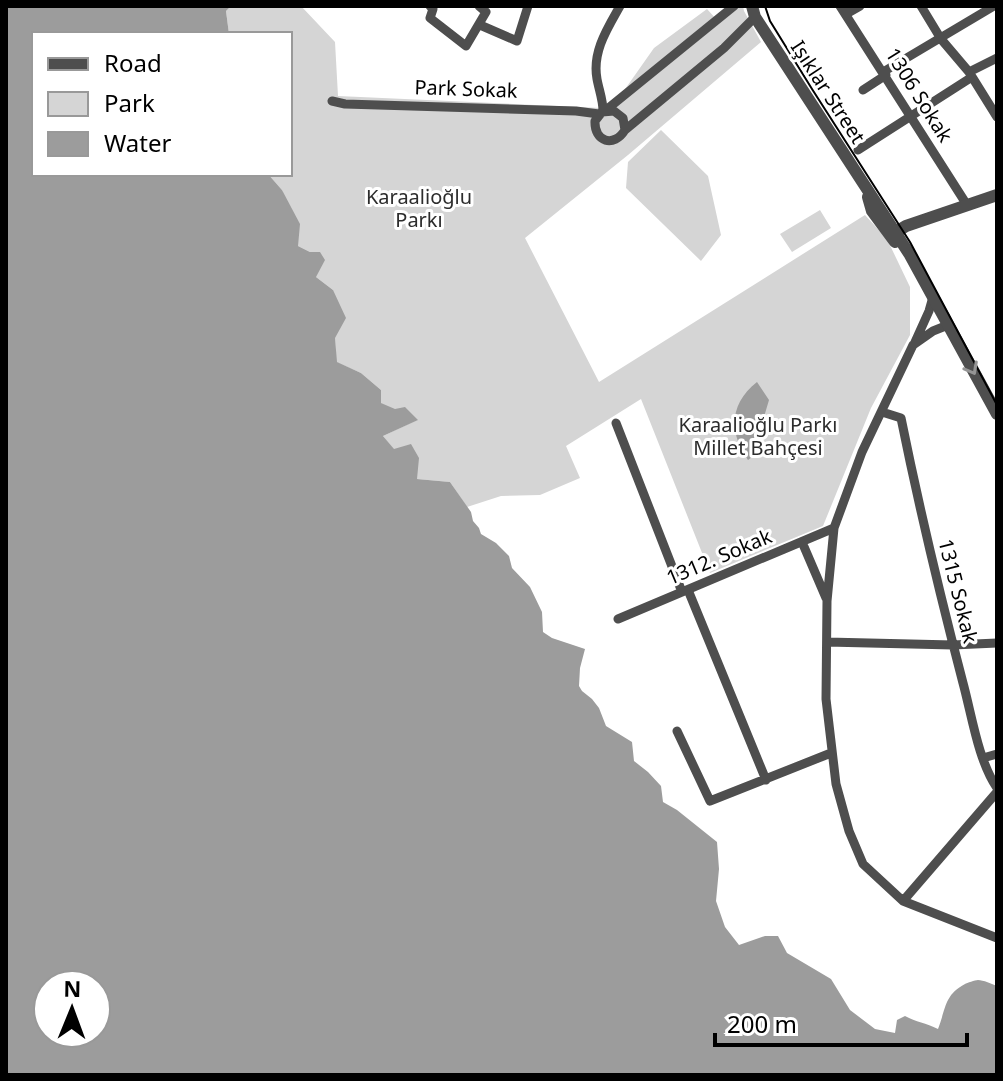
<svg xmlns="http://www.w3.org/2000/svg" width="1003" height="1081" viewBox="0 0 1003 1081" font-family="'Noto Sans',sans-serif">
<rect width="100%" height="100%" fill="#fff"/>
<path fill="#d5d5d5" d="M231,6H301L335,42L338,96L601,108L616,102L654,48L707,9L717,20L734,6H743L744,11L761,42L628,155L525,238L599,382L865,215L887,239L910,287V335L871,408L823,526L710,573L641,399L566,446L580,478L540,495L501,496L467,507L450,482L417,479L383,436L417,420L380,403L381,390L361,373L336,362L333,290L316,277L310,252L298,246L282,190L268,174H290V34H229L226,11Z
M661,130L708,176L721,235L701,261L626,188L628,162Z
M820,210L831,228L792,252L780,234Z"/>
<path fill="#9c9c9c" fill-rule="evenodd" d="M6,6H231L226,11L229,34H34V174H268L282,190L300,224L298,246L310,252H320L325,260L316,277L333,290L346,318L335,338L337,362L361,373L381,390V403L395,409L405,407L418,420L383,436L394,449L411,444L419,458L417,479L450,482L471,512L473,521L479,528L481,534L496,543L509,556L512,568L530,587L542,612L543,632L552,638L585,649L580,668L579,686L582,691L592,699L599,708L606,726L632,742L634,761L648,772L661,786L663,802L677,810L717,842L719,869L716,901L725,927L739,945L765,936H778L787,953L831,979L850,1010L875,1029L895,1033L897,1020L905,1016C916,1022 926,1023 938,1029C946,1009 944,995 965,984C967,983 975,980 978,980C983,980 992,984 997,986V1075H6ZM96,985V1033H48V985Z
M757,382L769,400L752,457L748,460C728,432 730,403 757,382Z"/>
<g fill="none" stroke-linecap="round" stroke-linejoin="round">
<path stroke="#4e4e4e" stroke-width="9" d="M430,6L433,9L430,18L466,46L486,12L479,6
M840,6L967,205
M921,6L941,39L969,72L997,117
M846,14L860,6
M480,25L517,41L528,6
M883,72L994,6
M969,72L997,58
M863,90L886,75
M332,101L345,104L576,111L599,114
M606,110L734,6
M603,111C603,100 599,90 597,79C592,52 607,29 620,6
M625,130L623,118L614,111L602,112L595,121C594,142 614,148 625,130L724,48L755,17
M858,150L972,77
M948,325L933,331L913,345L862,452L834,528L827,601L826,699L836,784L849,831L863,864L903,901L997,938
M915,342L929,311L933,297
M882,412L901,418C919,507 940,595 963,683C972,716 978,760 997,788
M616,423L682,592
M802,542L826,598
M688,590L766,780
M618,619L834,528
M827,642L953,645L997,643
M677,731L710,801L831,753
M983,758L997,754
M903,901L997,792"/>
<path stroke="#4e4e4e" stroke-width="12" d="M752,6L755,17L910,255L997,414
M868,197L872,211L895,242
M896,232L906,226L997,195"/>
<path stroke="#000" stroke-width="2" d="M765,6L770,21L812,89L910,242L997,405"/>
</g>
<defs><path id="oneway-chevron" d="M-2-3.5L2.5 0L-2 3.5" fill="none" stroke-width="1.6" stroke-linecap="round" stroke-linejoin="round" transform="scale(2)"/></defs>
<use stroke="#959595" href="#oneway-chevron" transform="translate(972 369) rotate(61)"/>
<g text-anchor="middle" stroke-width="6" stroke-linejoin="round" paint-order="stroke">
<g font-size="20" fill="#000" stroke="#fff">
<text transform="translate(466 89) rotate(2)" y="7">Park Sokak</text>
<text transform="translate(828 92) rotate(57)" y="7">Işıklar Street</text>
<text transform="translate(919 95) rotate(58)" y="7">1306 Sokak</text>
<text transform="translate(719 557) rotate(-23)" y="7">1312. Sokak</text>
<text transform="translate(958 591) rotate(76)" y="7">1315 Sokak</text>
</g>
<g font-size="20" fill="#2c2c2c" stroke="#fff">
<text x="419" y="204">Karaalioğlu<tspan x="419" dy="23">Parkı</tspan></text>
<text x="758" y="432">Karaalioğlu Parkı<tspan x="758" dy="23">Millet Bahçesi</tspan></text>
</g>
</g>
<rect width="1003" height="1081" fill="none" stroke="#000000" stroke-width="16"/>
<rect x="32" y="32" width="260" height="144" fill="#ffffff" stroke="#999999" stroke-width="2"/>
<rect x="48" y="58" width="40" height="12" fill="#4e4e4e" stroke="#999999" stroke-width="2"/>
<text x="104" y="72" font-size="24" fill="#000000">Road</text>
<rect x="48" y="92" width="40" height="24" fill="#d5d5d5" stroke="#999999" stroke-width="2"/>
<text x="104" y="112" font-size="24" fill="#000000">Park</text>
<rect x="48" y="132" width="40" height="24" fill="#9c9c9c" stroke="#999999" stroke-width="2"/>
<text x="104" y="152" font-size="24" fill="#000000">Water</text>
<g transform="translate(72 1009) rotate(1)"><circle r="38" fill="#ffffff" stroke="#999999" stroke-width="2"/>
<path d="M0-6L14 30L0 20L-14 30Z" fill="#000000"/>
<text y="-12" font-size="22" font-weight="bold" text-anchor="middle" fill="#000000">N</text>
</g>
<path d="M715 1033v12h252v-12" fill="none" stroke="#000000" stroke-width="4"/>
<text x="727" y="1033" font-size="24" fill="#000000" stroke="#ffffff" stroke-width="6" paint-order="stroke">200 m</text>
</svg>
